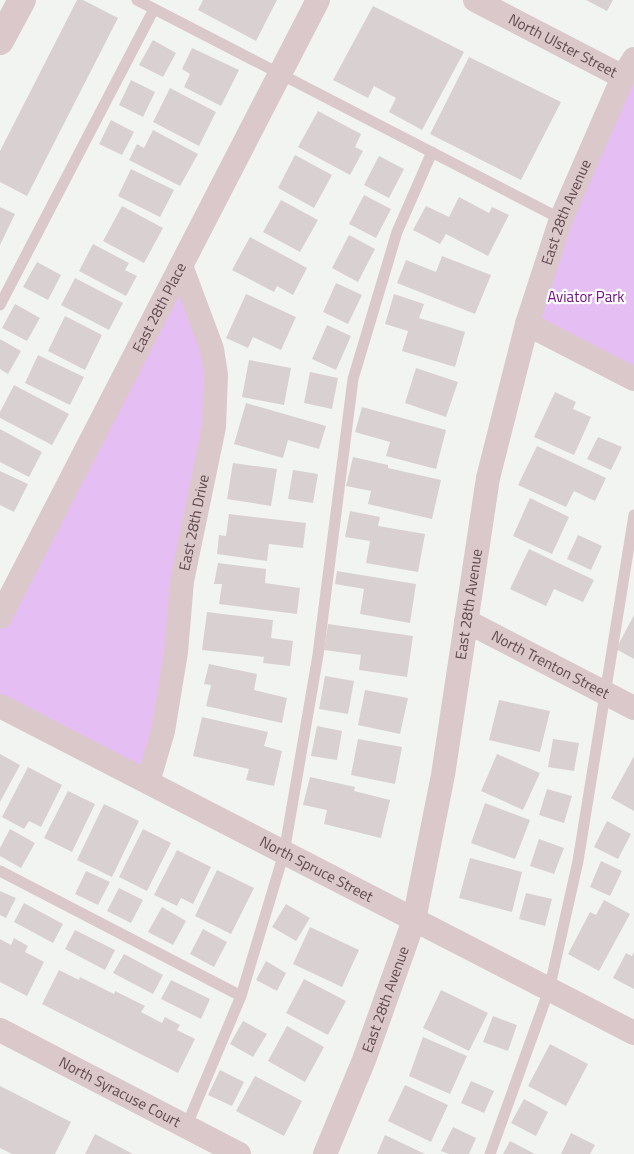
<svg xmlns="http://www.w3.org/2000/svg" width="634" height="1154" viewBox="0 0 634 1154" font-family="'Titillium Web',sans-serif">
<rect width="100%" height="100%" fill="#f2f4f2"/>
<path fill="#e5bff3" d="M634,59V379L527,324Z
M181,266L216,375L148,782L0,706V617Z"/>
<path fill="#d9d1d1" d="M77,0H83L118,18L27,196L0,182V151Z
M203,0H277L256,41L198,10Z
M586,0H613L607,11Z
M373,6L464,52L422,130L389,112L396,98L374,86L368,98L333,80Z
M153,40L176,53L163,77L139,65Z
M192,48L239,70L221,106L184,87L190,74L182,69Z
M469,57L561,102L521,180L430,134Z
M131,80L155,92L143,117L119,105Z
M170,88L216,112L199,146L153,122Z
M318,111L361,134L355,147L363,151L350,175L298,147Z
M111,120L134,132L122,155L99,144Z
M153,130L198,154L180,186L129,160L137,144L144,148Z
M295,155L332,175L314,208L278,188Z
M379,156L404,169L389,198L364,185Z
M131,169L174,190L160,217L118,196Z
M364,195L391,209L376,238L349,224Z
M459,197L489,213L492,207L509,215L488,256L446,234L440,244L413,230L426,206L449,217Z
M281,200L318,220L300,252L263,232Z
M122,206L163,228L144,263L103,241Z
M0,207L15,214L0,245Z
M349,235L375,249L358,282L332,268Z
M250,237L307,268L293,295L277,286L274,292L232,270Z
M93,244L129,263L125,270L137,276L126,296L79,271Z
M442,256L491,275L475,314L397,283L406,260L436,272Z
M37,262L61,275L48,300L23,287Z
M75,278L123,303L109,330L61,305Z
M336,283L362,295L348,324L323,312Z
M246,294L296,317L281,350L253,337L248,348L226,338Z
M394,294L424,304L419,318L465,332L455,367L402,351L408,331L385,324Z
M15,304L40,318L27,341L2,328Z
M65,316L102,335L85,370L48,351Z
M327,325L351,336L336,370L312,359Z
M0,339L21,351L8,374L0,369Z
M38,355L84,377L70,405L25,383Z
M249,360L291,368L284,405L242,397Z
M416,368L458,382L446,417L405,403Z
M310,372L338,378L332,409L304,403Z
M14,385L69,414L52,445L0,418V412Z
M555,392L576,402L573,409L591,417L574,455L534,437Z
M246,403L326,426L319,449L288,440L283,458L234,444Z
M362,407L446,430L436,469L386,456L390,442L355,432Z
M0,429L42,452L29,477L0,462Z
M598,437L622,447L611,470L587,459Z
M537,446L606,478L595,501L574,491L566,507L518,485Z
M353,457L388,465V468L441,480L432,519L368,504L371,491L346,486Z
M233,463L277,469L271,506L227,499Z
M293,470L318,474L313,503L288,499Z
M0,471L28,484L14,512L0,505Z
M530,498L569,517L552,554L513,536Z
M350,511L380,517L378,526L425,534L418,572L366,563L370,541L345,537Z
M229,514L306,523L303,548L269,544L267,561L217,554L219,535L226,536Z
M578,535L602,546L591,570L567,559Z
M529,549L594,580L583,602L554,589L546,606L510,589Z
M218,563L266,569L265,583L300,588L297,614L219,604L222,584H214Z
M337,571L416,584L410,623L360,614L364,589L335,584Z
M207,612L273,620L271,638L293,641L290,666L263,663L264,657L202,650Z
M634,615V659L616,649Z
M328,624L413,636L407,677L359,670L361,655L324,650Z
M209,664L257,674L254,690L287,698L282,723L206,706L211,685L204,684Z
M325,676L354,681L348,714L319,709Z
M365,690L408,698L400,734L358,725Z
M499,700L550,711L540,752L489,740Z
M202,717L268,732L264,746L282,751L274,786L246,780L249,769L193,756Z
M317,726L342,731L337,760L311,756Z
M358,739L402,747L395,784L351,775Z
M553,739L579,743L574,771L548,767Z
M0,754L20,765L0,802Z
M497,754L540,773L523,810L481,791Z
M634,756V811L611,798Z
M28,767L62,785L41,827L29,821L24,829L2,817Z
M310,777L355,787L354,791L390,800L381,838L324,824L327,810L303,805Z
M547,789L572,796L564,823L539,815Z
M68,791L95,804L72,852L44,838Z
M485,803L530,820L515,859L471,843Z
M104,804L139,821L112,877L77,860Z
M607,821L631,834L618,859L594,847Z
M10,829L35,843L21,868L0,856V848Z
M143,829L171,843L147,891L119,877Z
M539,839L564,848L554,874L530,866Z
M177,850L211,867L193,904L181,898L177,906L154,895Z
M470,858L522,872L512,912L459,898Z
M601,861L622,871L610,896L590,887Z
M217,870L254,888L231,934L195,916Z
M86,871L110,882L98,905L75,894Z
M119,888L143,900L131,923L107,911Z
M0,891L16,898L6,918L0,915Z
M526,893L552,899L545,926L519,919Z
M604,900L630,914L599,971L568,954L590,912L596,915Z
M24,903L63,924L53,943L14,922Z
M286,904L310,918L296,941L272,927Z
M162,907L186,921L173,945L148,932Z
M310,927L359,950L342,987L293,964Z
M203,929L227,942L214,967L190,954Z
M75,930L115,950L105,970L65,949Z
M14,938L28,946L25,952L44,962L27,996L0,982V939L11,945Z
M634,952V989L613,978L626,953L632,956Z
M124,954L163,975L153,994L113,973Z
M266,961L286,973L277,991L256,980Z
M59,970L79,980L80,977L114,994L115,991L145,1006L141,1012L162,1023L165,1017L180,1025L177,1030L195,1039L178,1073L42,1004Z
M304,979L346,1001L328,1035L286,1013Z
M171,980L210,999L201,1019L161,999Z
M441,990L488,1013L469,1051L423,1028Z
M493,1016L517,1025L508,1051L483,1042Z
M243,1021L267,1034L253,1057L230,1044Z
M287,1026L324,1047L305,1082L268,1061Z
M423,1037L467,1056L450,1094L409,1076Z
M550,1044L588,1064L566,1106L528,1086Z
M220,1070L244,1082L232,1106L208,1095Z
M255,1076L302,1101L284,1136L236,1111Z
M471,1081L494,1091L484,1113L461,1103Z
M405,1085L448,1105L431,1142L388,1121Z
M0,1086L71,1122L55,1154H12L0,1148Z
M524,1099L548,1112L536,1136L511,1123Z
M453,1127L476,1138L469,1154H449L441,1151Z
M571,1133L595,1145L590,1154H561Z
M95,1134L133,1154H85Z
M385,1135L425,1154H377Z
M510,1141L535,1154H503Z"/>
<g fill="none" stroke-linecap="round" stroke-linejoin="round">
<path stroke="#dac8cb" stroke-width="11" d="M137,0L561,219
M0,305L154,9
M0,871L241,996
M186,1127L241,996L284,853L318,655L353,379L397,232L432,152
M490,1154L549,990L578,861L634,515"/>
<g stroke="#dac8cb" stroke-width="24">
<path id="s1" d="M475,0L623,77"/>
<path d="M527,324L634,379"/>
<path id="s2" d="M0,617L318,0"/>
<path id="s3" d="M466,621L634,708"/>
<path id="s4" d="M0,706L634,1033"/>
<path id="s5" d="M148,782L163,731L176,652L182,581L214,427L216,375L212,349L181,266"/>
<path id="s6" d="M0,1030L239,1154"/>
<path id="s7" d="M325,1154L364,1060L414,920L443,775L488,478L527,324L561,219L623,77L634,59"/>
</g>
<path stroke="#dac8cb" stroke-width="28" d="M0,41L22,0"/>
</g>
<g text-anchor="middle" stroke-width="4.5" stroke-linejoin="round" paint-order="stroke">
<g font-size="15" fill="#61484c" stroke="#fff">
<text dy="5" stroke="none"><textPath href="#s1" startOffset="99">North Ulster Street</textPath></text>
<text dy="5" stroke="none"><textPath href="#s7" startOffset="976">East 28th Avenue</textPath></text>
<text dy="5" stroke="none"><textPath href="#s2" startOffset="348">East 28th Place</textPath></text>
<text dy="5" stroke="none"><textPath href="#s5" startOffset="264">East 28th Drive</textPath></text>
<text dy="5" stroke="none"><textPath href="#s7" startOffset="571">East 28th Avenue</textPath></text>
<text dy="5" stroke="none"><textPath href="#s3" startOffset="95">North Trenton Street</textPath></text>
<text dy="5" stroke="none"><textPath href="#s4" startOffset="356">North Spruce Street</textPath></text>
<text dy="5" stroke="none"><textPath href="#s7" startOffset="166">East 28th Avenue</textPath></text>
<text dy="5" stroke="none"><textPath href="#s6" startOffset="135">North Syracuse Court</textPath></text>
</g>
<g font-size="15" fill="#771189" stroke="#fff">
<text x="586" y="302">Aviator Park</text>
</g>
</g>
</svg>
